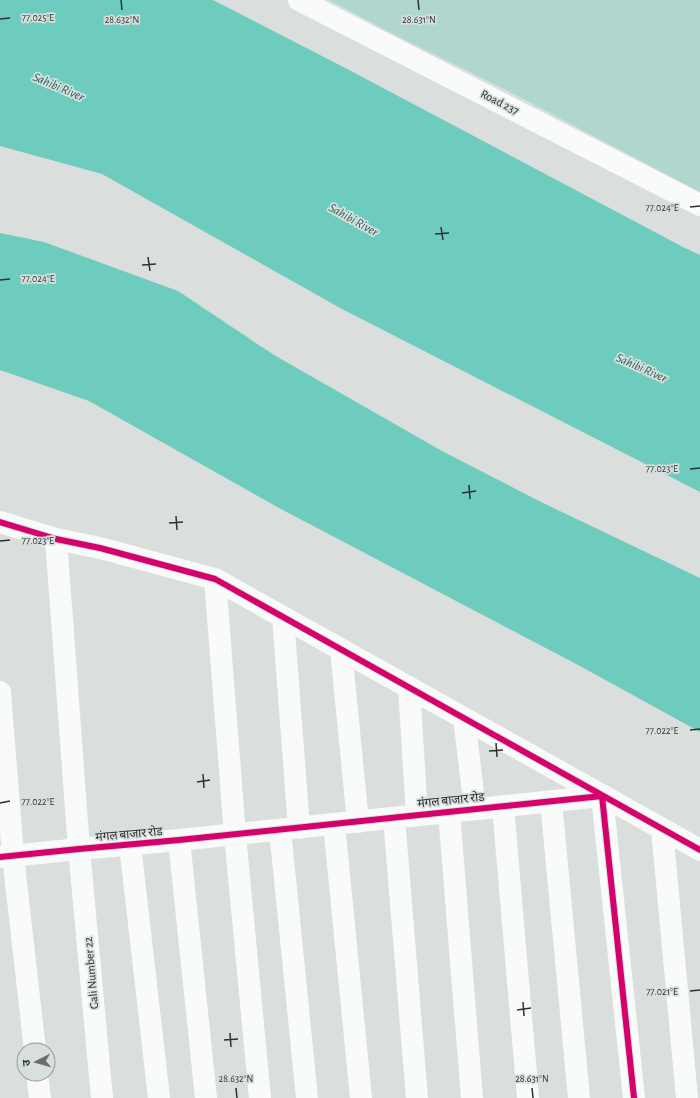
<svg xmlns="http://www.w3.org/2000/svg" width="700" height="1098" viewBox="0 0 700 1098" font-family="'Alegreya Sans','Noto Sans Devanagari',sans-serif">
<rect width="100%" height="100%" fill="#dadedd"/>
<path fill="#b0d7cf" d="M329,0H700V192L506,90L397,36Z"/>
<path fill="#6dccbd" d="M0,0H213L351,71L683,247L700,255V492L342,309L102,174L0,146Z
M0,233L44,242L178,291L274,355L442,451L541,502L700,578V732L580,666L279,508L89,401L0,370Z"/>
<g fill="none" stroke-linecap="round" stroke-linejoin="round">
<path stroke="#f9fafa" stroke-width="22" d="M299,0L700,205
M0,522L56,539L100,548L215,579L700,850
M56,539L79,849L102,1098
M215,579L235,835L260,1098
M283,617L299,828
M341,650L358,822
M409,687L417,815
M0,692L13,856L35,1050
M464,718L475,809
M551,801L579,1098
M503,806L528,1098
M449,812L472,1098
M394,818L417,1098
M334,824L361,1098
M662,829L687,1098
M280,830L307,1098
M179,840L206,1098
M130,845L159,1098
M0,857L79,849L179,840L602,796L634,1098
M37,1074L40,1098"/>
<g stroke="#d8e0de" stroke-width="8">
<path id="cycleway" d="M0,522L56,539L100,548L215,579L700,850
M0,857L79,849L179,840L602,796L634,1098"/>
</g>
<use href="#cycleway" stroke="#d6006c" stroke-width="6"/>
</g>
<path fill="none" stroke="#2e3130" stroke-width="1.5" d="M121,0L122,10M418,0L419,10M0,19L10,18M690,207L700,206M441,227L443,240M435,234L449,233M148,257L150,271M142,265L156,264M0,280L10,279M690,469L700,468M469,485L470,499M462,493L476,491M176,516L177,530M169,523L183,522M0,541L10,540M690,730L700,729M496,743L497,757M489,751L503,750M203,774L204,788M197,782L210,780M0,803L10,801M690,991L700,990M523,1002L524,1016M517,1010L531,1008M230,1033L231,1047M224,1040L238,1039M236,1088L237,1098M532,1088L533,1098"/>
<g text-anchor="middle" stroke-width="3.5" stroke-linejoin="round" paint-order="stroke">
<g font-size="12" fill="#2e3130" stroke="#d8e0de">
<text transform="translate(500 102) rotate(27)" y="4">Road 237</text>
<text transform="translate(451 800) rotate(-6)" y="4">मंगल बाजार रोड</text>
<text transform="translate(129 834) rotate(-5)" y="4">मंगल बाजार रोड</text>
<text transform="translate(91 973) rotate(-95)" y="4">Gali Number 22</text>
</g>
<g font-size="13" font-style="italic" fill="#2b6157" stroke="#d8e0de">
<text transform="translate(59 86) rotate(23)" y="5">Sahibi River</text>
<text transform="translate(354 219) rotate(29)" y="5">Sahibi River</text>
<text transform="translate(642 367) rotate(24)" y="5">Sahibi River</text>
</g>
</g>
<g font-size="10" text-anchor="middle" fill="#2e3130" stroke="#d8e0de" stroke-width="3.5" stroke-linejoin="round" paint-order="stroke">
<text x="38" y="21">77.025°E</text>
<text x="122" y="23">28.632°N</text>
<text x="419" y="23">28.631°N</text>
<text x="662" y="211">77.024°E</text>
<text x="38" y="282">77.024°E</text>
<text x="662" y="472">77.023°E</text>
<text x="38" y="544">77.023°E</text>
<text x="662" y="734">77.022°E</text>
<text x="38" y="805">77.022°E</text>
<text x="662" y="995">77.021°E</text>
<text x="236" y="1082">28.632°N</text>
<text x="532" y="1082">28.631°N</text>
</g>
<g transform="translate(36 1062) rotate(264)"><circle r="19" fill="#d8e0de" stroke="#949a98"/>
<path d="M0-3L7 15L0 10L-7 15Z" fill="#6a6e6d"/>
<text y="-6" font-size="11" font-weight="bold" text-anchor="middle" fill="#2e3130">उ</text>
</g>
</svg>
